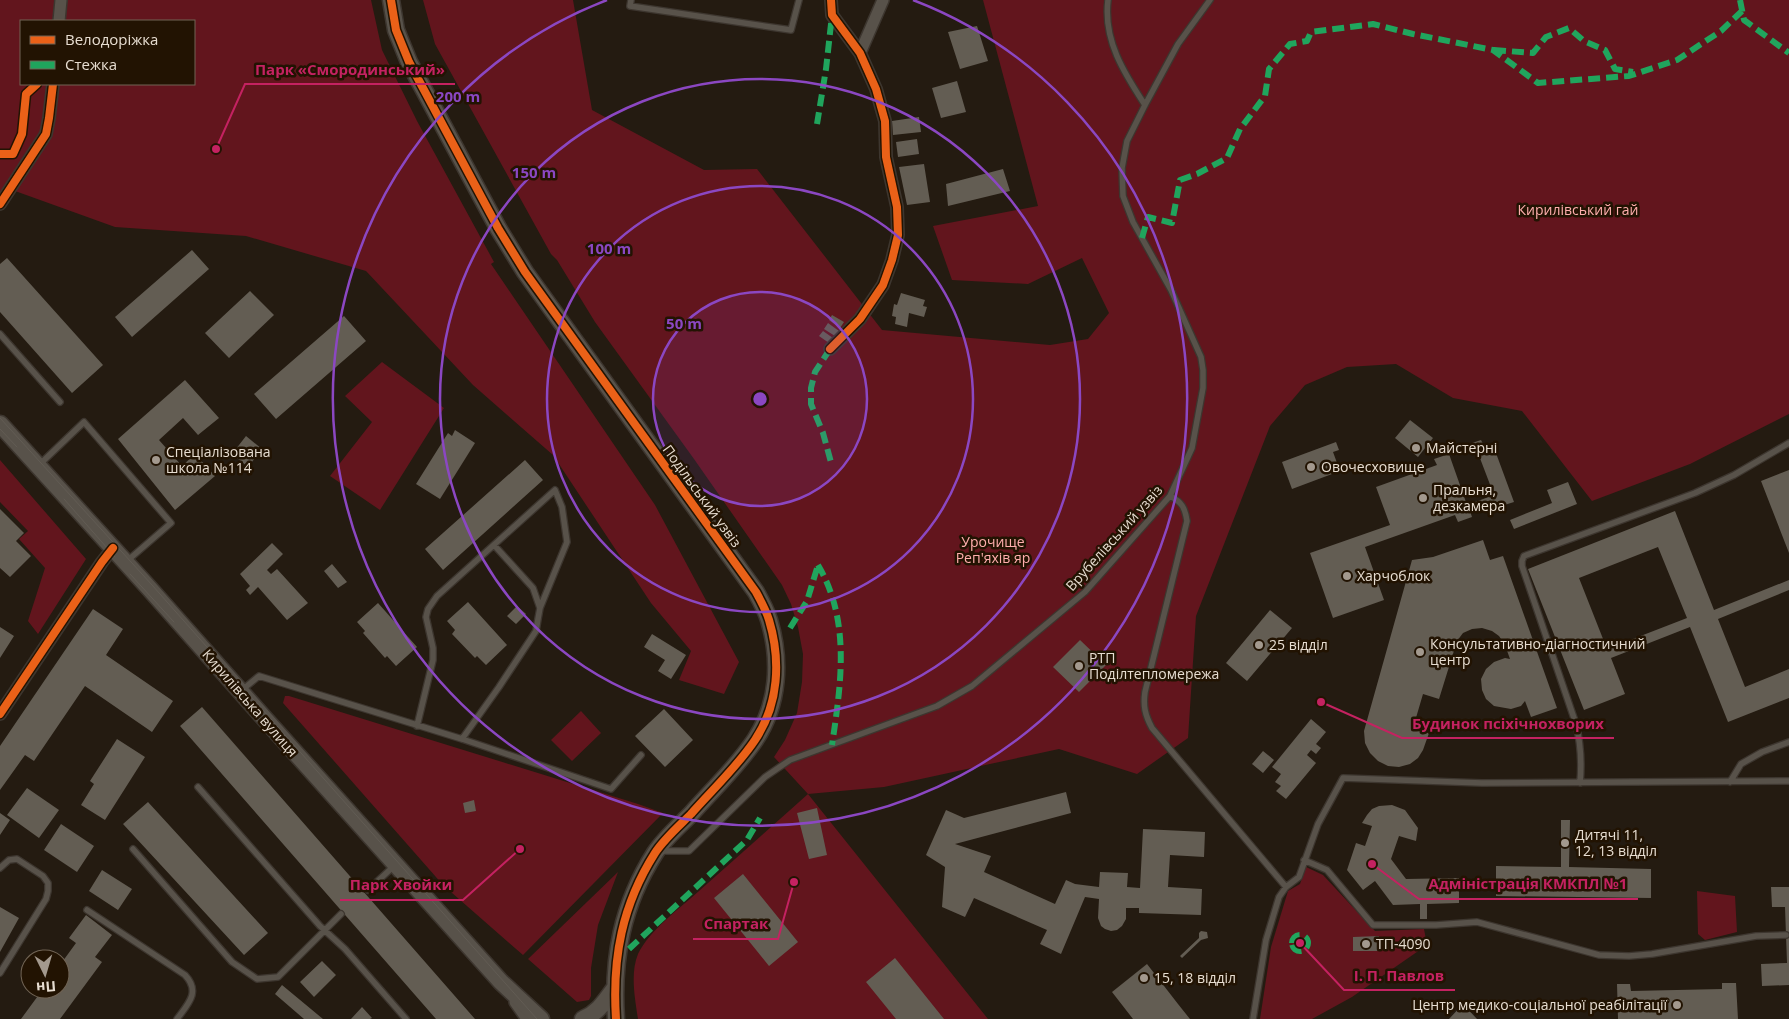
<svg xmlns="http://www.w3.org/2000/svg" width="1789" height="1019" viewBox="0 0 1789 1019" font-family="'Open Sans',sans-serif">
<rect width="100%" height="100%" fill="#241b11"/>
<path fill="#62151d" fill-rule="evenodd" d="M0,0H371L382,50L417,121L494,262L491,264L655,505L739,662L724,694L679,680L691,651L651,603L553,455L473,385L366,271L246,236L115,227L4,187L0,192ZM21,21H194V84H21Z
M423,0H573L592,110L704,170L757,169L882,330L1050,345L1088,339L1109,313L1082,258L1028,284L952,280L933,226L1038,206L983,0H1789V414L1690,464L1592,501L1522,411L1453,398L1396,364L1347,367L1305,385L1270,426L1196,616L1188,738L1137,774L1059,749L884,787L808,794L988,1019H638C635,999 630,973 638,954C649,931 680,908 699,891C735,859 772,826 808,794L774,757L785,740L797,713L802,682L803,654L798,627L791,604L782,585L694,459L595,322L557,260L551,254L435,44Z
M382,362L444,408L380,510L330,476L372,422L345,396Z
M0,460L86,559L38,634L28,621L45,568L19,539L28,531L0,502Z
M285,696H289L638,804L663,813L523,955L443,885L283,703Z
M581,711L601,733L572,761L551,740Z
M1306,867L1323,875L1375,931L1424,929L1427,945L1352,997L1312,1019H1260L1271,947L1288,891L1300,884Z
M618,872L598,925L591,968V996L589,1000L577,1002L528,959Z
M1697,891L1735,896L1737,932L1705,940L1698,934Z"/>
<path fill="#635d53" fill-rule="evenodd" d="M977,26L988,61L960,69L948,32Z
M957,81L966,112L941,118L932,88Z
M919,117L921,132L893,135L892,121Z
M917,139L919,154L898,157L896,142Z
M924,164L930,202L907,205L899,167Z
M1003,169L1010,191L948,206L946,184Z
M192,250L209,269L132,337L115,317Z
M7,258L103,365L72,393L0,312V264Z
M250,291L274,315L229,358L205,333Z
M901,293L925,300L923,306L927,307L924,317L909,313L907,327L895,324L896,317L892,316L894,304L897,305Z
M832,315L844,322L840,328L829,320Z
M344,316L366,341L276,419L254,394Z
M828,323L839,331L835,336L824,329Z
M823,331L833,338L829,343L819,336Z
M185,380L219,418L198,435L183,418L159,440L182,466L195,454L215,476L175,510L118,439Z
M1410,420L1433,438L1418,457L1395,438Z
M455,430L475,443L440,499L416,484L448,433L452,436Z
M246,436L262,449L248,467L232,454Z
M1481,440L1485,448L1493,445L1514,502L1498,507L1496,502L1470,511L1472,517L1458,522L1455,515L1365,547L1384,600L1333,618L1310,553L1390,525L1376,487L1437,465L1434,459L1449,454L1467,505L1494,495L1478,453L1472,455L1469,444Z
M1336,442L1339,450L1333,452L1340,471L1292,489L1282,462Z
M525,460L543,480L443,570L425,549Z
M1789,470V553L1761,481Z
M1568,482L1577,504L1514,529L1510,520L1552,503L1547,490Z
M0,509L24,533L16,541L31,556L10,577L0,568Z
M1675,511L1714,610L1789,580V590L1718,619L1745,687L1789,669V698L1728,722L1690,627L1611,658L1625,694L1584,710L1528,569ZM1658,547L1687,618L1607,649L1579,578Z
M1483,540L1490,560L1503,556L1557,708L1531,717L1525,701L1521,706L1511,709L1494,706L1486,699L1482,690L1481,679L1486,669L1494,662L1505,658L1510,659L1505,645L1499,636L1492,631L1482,628L1472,629L1463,633L1457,641L1439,699L1423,694L1413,728L1429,733L1423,750L1418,758L1410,764L1399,767L1388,766L1378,761L1370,753L1365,743L1364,731L1412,560L1433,557Z
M272,543L283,554L267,570L271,574L277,569L308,603L287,620L258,587L250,595L246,590L250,586L240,574Z
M332,564L347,582L338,588L324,571Z
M468,602L507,645L486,665L477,656L475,658L452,634L455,630L447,621Z
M378,603L417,647L396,666L387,656L385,658L363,633L365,631L357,622Z
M517,606L526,614L516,624L507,616Z
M93,609L123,629L106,655L173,701L152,732L85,686L34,761L25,755L0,790V746Z
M1270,610L1292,628L1247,681L1226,663Z
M0,627L14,636L0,658Z
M652,634L686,655L671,679L658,671L665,660L644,647Z
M1080,640L1106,665L1079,692L1053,667Z
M202,707L475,1019H436L180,726Z
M664,709L693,740L665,767L635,736Z
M1311,719L1326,732L1316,744L1321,748L1316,754L1311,750L1307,755L1316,763L1286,799L1276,791L1281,786L1275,782L1281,774L1272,767Z
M117,739L145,757L105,820L81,805L94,784L90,781Z
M1263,751L1274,760L1263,773L1252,764Z
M27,788L59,810L39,838L7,815Z
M1066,792L1071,813L955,844L991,856L984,872L1055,904L1066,880L1075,884L1099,887L1100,872L1128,873L1127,887L1140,888L1143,829L1205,832L1204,857L1170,855L1168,887L1202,889L1201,915L1139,913V908H1126V919L1122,926L1117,930L1111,931L1105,929L1101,926L1098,918L1099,899L1085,897L1061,954L1040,944L1047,930L974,898L965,917L942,907L945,867L926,855L946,810L964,818Z
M474,800L476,811L465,813L463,803Z
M148,802L268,933L244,955L123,824Z
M1392,805L1405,810L1418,828L1416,841L1399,836L1391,859L1406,879L1459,878V903L1427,904V919H1420V904L1393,905L1375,881L1363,890L1347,870L1356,843L1365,846L1372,826L1362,823L1367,815L1372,809L1379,806Z
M817,808L827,855L809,859L797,813Z
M0,813L10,820L0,835Z
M1561,820H1570L1569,867L1651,869V898L1496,896V866L1561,867Z
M61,824L94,846L77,872L44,850Z
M102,870L132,889L118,910L89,891Z
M743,874L798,942L769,966L714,898Z
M1771,887H1789V985L1762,986L1761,964L1787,963L1785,907H1772Z
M0,907L19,918L0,952Z
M86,915L112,935L95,957L102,962L60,1019H21L43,989H60V965L76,943L69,938Z
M1201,931L1207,932L1208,938L1201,940L1182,958L1180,956L1199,938V933Z
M1379,936V951H1353V937Z
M895,958L944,1019H896L866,982Z
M322,961L336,975L314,997L300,982Z
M1147,964L1178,1004L1190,1019H1133L1112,992Z
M1722,983H1736L1738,1019H1618L1617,984H1630L1631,991L1722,989Z
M282,985L323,1019H304L275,994Z
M1463,1004L1477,1019H1449Z
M362,1007L372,1018L370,1019H351Z"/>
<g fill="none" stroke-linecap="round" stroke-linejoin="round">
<g stroke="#3d362f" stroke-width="8">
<path id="lane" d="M631,0L630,6L791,30L799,0
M1108,0C1103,40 1124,73 1145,105
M0,334L60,402
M39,465L84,422L171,523L127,561
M1170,496C1182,502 1185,508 1187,521L1145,692C1143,706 1145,715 1152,728L1286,887
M242,690L259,676L462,739L611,789L641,755
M417,726L433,660V648L426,617L428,609L437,596L555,490L562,507L567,542L540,608
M462,739L499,687L536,631L538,619L540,608L533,588L494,545
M1730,782L1741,764L1762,752L1789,742
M1580,783C1582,762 1581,745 1576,724L1522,566V561L1524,556L1695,493L1734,475L1789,443
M198,787L320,926L345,949L406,1019
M133,849L232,962L257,979L278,977L341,914
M661,851H689L765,777L790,760L937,706L972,686L1085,592L1170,496L1192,448L1203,388V370L1201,357L1171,290L1133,222L1123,196L1122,168L1127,141L1145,105L1178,44L1210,0
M1304,860L1327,870L1373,925H1436L1477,922L1599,955L1629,956L1652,954L1756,936L1786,935
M0,868L9,860L17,859L43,876L48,883V891L46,899L0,973
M368,890L394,866
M87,910L185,975C201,992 188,1004 177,1019
M1253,1019L1266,940L1279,897L1286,887L1299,877L1318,824L1343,778L1482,783L1789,781"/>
</g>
<g stroke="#3d362f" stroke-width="14">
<path id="street" d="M59,21L61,0
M860,53L883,0
M0,204L46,134L49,118L53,84
M830,349L860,319L883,285L892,260L898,235L897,207L886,157L885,121L876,89L860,53L832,15L831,0
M0,714L102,562L113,548
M515,1002L527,1019"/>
</g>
<g stroke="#3d362f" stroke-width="19">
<path id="secondary" d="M391,0L396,30L409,62L498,228L525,272L756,592C761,601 766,610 769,620C781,660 779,704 755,740C737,767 712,790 691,814C679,826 664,839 655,853C622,905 612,958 616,1019
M0,424L149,588L265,719L501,982L541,1019
M583,1019C598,1013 605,1001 614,989"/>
</g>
<use href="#lane" stroke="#58524a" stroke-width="5.5"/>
<use href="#street" stroke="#58524a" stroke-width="11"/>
<use href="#secondary" stroke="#58524a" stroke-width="16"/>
<path stroke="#625c54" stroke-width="1" d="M0,418L152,585L537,1019
M0,429L17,447
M64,499L115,557
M130,574L174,622"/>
<path stroke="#20a55d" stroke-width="6" stroke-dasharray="12 6" stroke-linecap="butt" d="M1740,0L1744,20L1789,53
M1494,50L1533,53L1546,37L1569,28L1584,41L1605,50L1615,69L1633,72
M817,124L826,69L832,15
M1142,238L1148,217L1172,223L1180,180L1197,174L1227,158L1240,129L1265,96L1269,69L1290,44L1307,41L1311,32L1373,24L1413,34L1493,50L1538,83L1629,76L1677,60L1721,31L1742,11
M830,349L815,372L811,388V404L823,433L832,466
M818,565C851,621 841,684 832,745
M790,628L807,601L818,565
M1292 943a8 8 0 1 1 16 0a8 8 0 1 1-16 0Z
M629,949L747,840L760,818"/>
<g stroke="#221302" stroke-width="11">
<path id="cycleway" d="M391,0L396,30L409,62L498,228L525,272L756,592C761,601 766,610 769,620C781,660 779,704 755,740C737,767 712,790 691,814C679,826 664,839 655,853C622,905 612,958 616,1019
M0,154H13L22,134L26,94L37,84
M0,204L46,134L49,118L53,84
M830,349L860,319L883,285L892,260L898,235L897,207L886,157L885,121L876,89L860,53L832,15L831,0
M0,714L102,562L113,548"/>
</g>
<use href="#cycleway" stroke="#ea6118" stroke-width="8"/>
</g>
<circle cx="760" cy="399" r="107" fill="#8b47c2" fill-opacity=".12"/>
<g fill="none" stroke="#8b47c2" stroke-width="2.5">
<circle cx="760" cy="399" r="107"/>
<circle cx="760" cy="399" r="213"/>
<circle cx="760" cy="399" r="320"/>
<path d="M913 0A427 427 0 1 1 607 0"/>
</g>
<g fill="#a3998e" stroke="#221302" stroke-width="2">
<circle cx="1416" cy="448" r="5"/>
<circle cx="156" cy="460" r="5"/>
<circle cx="1311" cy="467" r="5"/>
<circle cx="1423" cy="498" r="5"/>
<circle cx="1347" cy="576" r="5"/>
<circle cx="1259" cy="645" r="5"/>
<circle cx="1420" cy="652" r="5"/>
<circle cx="1079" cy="666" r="5"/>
<circle cx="1565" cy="843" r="5"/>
<circle cx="1366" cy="944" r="5"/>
<circle cx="1144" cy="978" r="5"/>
<circle cx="1677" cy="1005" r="5"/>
</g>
<g text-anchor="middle" stroke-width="5" stroke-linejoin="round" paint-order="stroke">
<g font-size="14" fill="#ffaead" stroke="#221302">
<text x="1578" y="215">Кирилівський гай</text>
<text x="993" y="547">Урочище<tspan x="993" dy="16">Реп'яхів яр</tspan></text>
</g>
<g font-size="14" fill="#e7ddd1" stroke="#221302" text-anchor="start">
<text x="1426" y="453">Майстерні</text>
<text x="166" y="457">Спеціалізована<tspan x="166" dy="16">школа №114</tspan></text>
<text x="1321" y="472">Овочесховище</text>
<text x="1433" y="495">Пральня,<tspan x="1433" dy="16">дезкамера</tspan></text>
<text x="1357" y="581">Харчоблок</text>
<text x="1430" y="649">Консультативно-діагностичний<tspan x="1430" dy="16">центр</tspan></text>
<text x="1269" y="650">25 відділ</text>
<text x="1089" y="663">РТП<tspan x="1089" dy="16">Поділтепломережа</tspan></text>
<text x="1575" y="840">Дитячі 11,<tspan x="1575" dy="16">12, 13 відділ</tspan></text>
<text x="1376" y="949">ТП-4090</text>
<text x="1154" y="983">15, 18 відділ</text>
<text x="1667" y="1010" text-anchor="end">Центр медико-соціальної реабілітації</text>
</g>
<g font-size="14" fill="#e7ddd1" stroke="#221302">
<text transform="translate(702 496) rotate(54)" y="5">Подільський узвіз</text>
<text transform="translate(1114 538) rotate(-48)" y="5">Врубелівський узвіз</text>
<text transform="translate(250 703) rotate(49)" y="5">Кирилівська вулиця</text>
</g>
</g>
<circle cx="760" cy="399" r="8" fill="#8b47c2" stroke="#221302" stroke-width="2.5"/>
<g font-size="15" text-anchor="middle" font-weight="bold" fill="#8b47c2" stroke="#221302" stroke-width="5" stroke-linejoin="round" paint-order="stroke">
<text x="458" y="102">200 m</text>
<text x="534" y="178">150 m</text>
<text x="609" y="254">100 m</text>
<text x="684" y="329">50 m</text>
</g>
<path fill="none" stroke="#c42261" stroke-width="2" d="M216 149L245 84H455M1321 702L1402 738H1614M1372 864L1419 899H1638M520 849L463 900H340M794 882L778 939H693M1300 943L1344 990H1455"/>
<g fill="#c42261" stroke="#221302" stroke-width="2">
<circle cx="216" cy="149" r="5"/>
<circle cx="1321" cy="702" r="5"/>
<circle cx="1372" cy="864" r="5"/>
<circle cx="520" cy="849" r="5"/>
<circle cx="794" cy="882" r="5"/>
<circle cx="1300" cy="943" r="5"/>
</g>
<g font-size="15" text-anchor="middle" font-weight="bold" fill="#c42261" stroke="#221302" stroke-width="5" stroke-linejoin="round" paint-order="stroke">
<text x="350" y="75">Парк «Смородинський»</text>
<text x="1508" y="729">Будинок псіхічнохворих</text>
<text x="1528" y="889">Адміністрація КМКПЛ №1</text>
<text x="401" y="890">Парк Хвойки</text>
<text x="736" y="929">Спартак</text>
<text x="1399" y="981">І. П. Павлов</text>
</g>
<rect x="20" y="20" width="175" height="65" fill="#221302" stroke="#716455"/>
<rect x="30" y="36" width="25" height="8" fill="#ea6118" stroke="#716455"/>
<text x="65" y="45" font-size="15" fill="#e7ddd1">Велодоріжка</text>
<rect x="30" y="61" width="25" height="8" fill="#20a55d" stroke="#716455"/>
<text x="65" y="70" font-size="15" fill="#e7ddd1">Стежка</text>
<g transform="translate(45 974) rotate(175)"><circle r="24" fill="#221302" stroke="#716455"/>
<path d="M0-4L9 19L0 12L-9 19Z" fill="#a3998e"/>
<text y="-8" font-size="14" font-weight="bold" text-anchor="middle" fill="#e7ddd1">Пн</text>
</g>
</svg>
